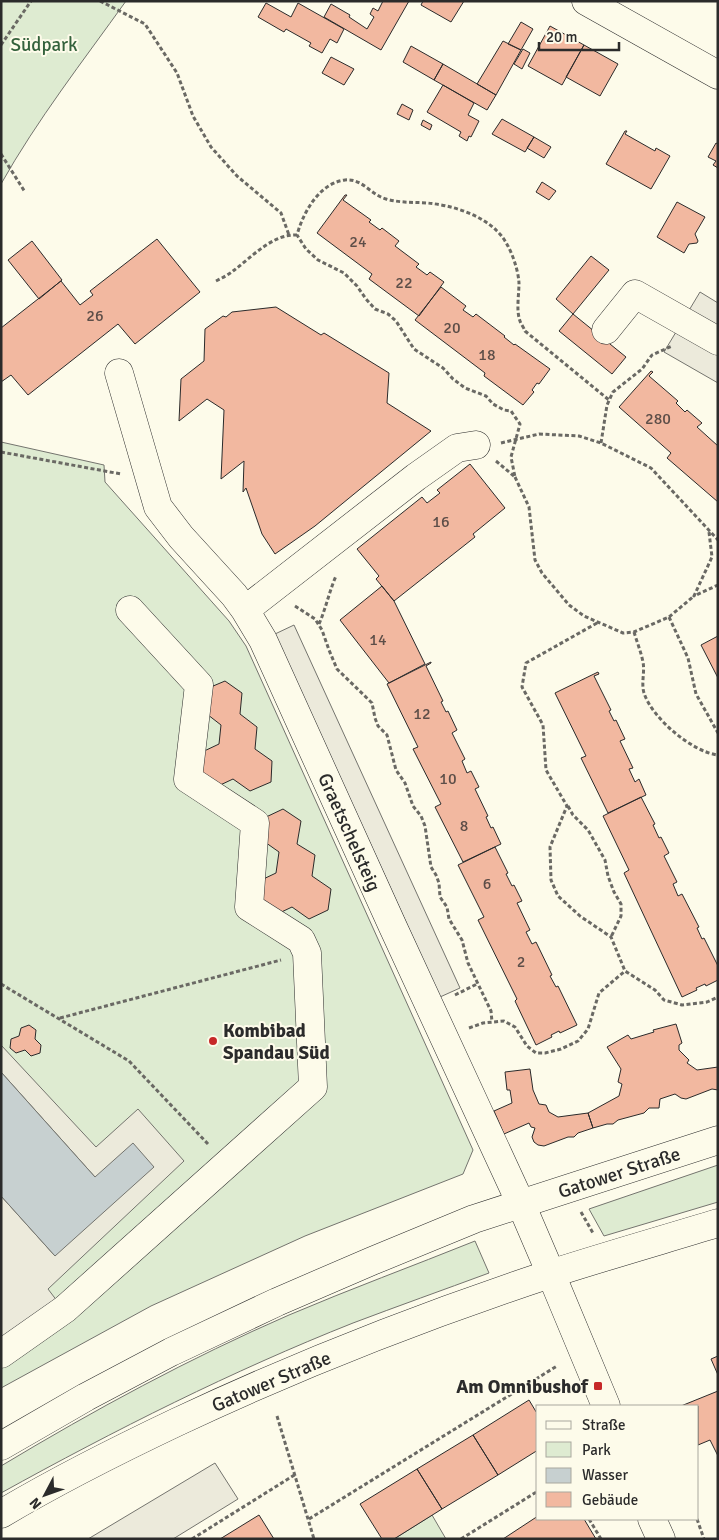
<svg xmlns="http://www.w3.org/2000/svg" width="719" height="1540" viewBox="0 0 719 1540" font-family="Signika,sans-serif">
<rect width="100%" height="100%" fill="#fdfbea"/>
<path fill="#deebd1" stroke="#74746e" d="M1,1H126C83,61 37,120 1,184Z
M1,442L104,465L105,482L229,621L246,646L473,1150L463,1174L305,1236L151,1306L1,1388Z
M718,1165V1202L604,1236L589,1209Z
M475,1241L489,1273C443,1290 398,1306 353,1323C232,1371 115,1430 1,1493V1466C94,1410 190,1358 289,1315C350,1289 413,1266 475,1241Z
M432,1515L446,1539H394Z"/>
<path fill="#eceadb" stroke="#74746e" d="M700,292L718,303V383L664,352Z
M294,625L460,988L440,997L275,634Z
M1,1045L96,1147L138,1109L184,1161L48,1289L70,1318L1,1365V1196L55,1256L95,1177L1,1072Z
M215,1463L238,1499L173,1539H88Z"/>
<path fill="#c7d0d0" stroke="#74746e" d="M1,1072L95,1177L133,1143L154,1167L55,1256L1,1196Z"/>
<path fill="#f2b8a0" stroke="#2b2b2b" d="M383,1H409L381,50L324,17L331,4L350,15L349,17L367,29L374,17L370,14L373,8L378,11Z
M423,1H464L451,22L421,5Z
M266,3L291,17L298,3L344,29L337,43L330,39L322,53L309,46L311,43L286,29L284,32L258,17Z
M521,22L533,29L521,50L508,44Z
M550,26L584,45L562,85L528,66Z
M503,41L521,50L496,95L477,84Z
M584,45L618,64L600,96L566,77Z
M411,46L443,64L434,80L403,62Z
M523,49L530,53L522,69L514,64Z
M331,57L354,69L344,85L322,73Z
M443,64L496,95L487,110L434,80Z
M443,85L474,103L468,115L479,121L471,137L469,136L467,141L459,136L461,132L427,112Z
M402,104L413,110L409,120L397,114Z
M502,119L534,137L525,152L492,134Z
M423,120L432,125L430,130L421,125Z
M625,131H627L625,134L655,151L656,148L670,156L651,189L606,164Z
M534,137L551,147L544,158L527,148Z
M716,143L718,144V168L713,165L716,161L708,157Z
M542,182L556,191L549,200L536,192Z
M345,195H347L343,200L371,220L369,222L380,230L382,228L399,241L395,246L419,264L416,267L427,275L430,272L444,282L419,316L369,279L372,274L317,233Z
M677,202L705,217L695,234L698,241L697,243L689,244L684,253L657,237Z
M157,239L200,292L135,344L118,324L28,395L11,375L1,382V328L61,281L80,305L93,295L90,291Z
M32,241L62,280L39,299L8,260Z
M591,256L609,270L573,314L556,299Z
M441,287L466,306L463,310L473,317L476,314L505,336L504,337L514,345L515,344L550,369L539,384L537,383L532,390L534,392L523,405L484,376L485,373L415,320Z
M276,307L321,335L324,333L389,373L387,403L431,431L315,526L275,554L262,534L246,488L243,492L244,461L221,479L224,410L207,399L179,421L181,379L204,361L205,329L223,316L226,317L232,312Z
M573,314L626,357L612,374L559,331Z
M651,371L653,372L649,376L678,401L676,403L685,412L687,410L702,423L697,427L718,446V502L667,458L671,453L619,407Z
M470,464L505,508L473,534L475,537L394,601L376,579L379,576L357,549L422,497L427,503L440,493L437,490Z
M382,586L394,601L425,664L389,683L340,620Z
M718,636V678L701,645Z
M431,662V663L426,666L443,701L441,702L446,712L448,711L457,730L452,733L465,759L462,761L467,773L471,771L479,787L475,789L488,816L486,817L491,828L493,827L501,844L463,862L435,807L441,804L413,749L418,747L387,684Z
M598,672L599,674L594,676L611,710L609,711L614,721L616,720L625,739L620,741L633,768L629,769L635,782L639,779L646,795L608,813L581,758L586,756L555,693Z
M225,681L242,693L240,714L257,727L255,749L272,761L271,782L250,791L233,779L216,787L197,775L200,753L219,744L221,725L203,711L206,689Z
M641,797L655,824L653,825L659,838L661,837L669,853L664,856L677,882L673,884L678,896L682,894L699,927L697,928L702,939L704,938L718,966V980L706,986L705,984L696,988L697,990L682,997L624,873L629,870L603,816Z
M283,809L301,821L297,844L315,855L312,876L331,889L328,910L309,919L292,907L273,916L255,903L257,882L276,873L279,852L262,840L264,818Z
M495,847L508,873L506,874L512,886L514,885L522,901L517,903L530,930L526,932L532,944L536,942L552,975L550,976L556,987L558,986L577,1025L560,1033L559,1031L551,1035L552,1037L536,1045L515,1001L517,999L478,920L484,917L458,865Z
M676,1024L682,1043L679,1045V1050L689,1060L687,1063L697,1070L718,1067V1090L712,1089L686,1099L681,1098L675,1094L660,1099L659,1108H649L644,1113L618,1120L613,1124H607L593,1128L588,1113L619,1096L622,1084L618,1082L621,1069L607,1047L628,1035L631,1039L654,1032L653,1030Z
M29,1025L36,1030L35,1039L41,1045L40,1053L31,1056L25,1050L16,1053L10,1048L11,1039L19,1036L21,1028Z
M530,1069L533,1090L539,1104L546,1105L549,1112L558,1117L588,1113L593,1128L578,1133L574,1137H568L544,1146L538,1145L534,1142L532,1137L535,1128L531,1127L529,1123L504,1134L494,1111L512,1103L510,1090H507L505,1072Z
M718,1356V1375L711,1359Z
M718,1391V1456L710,1440L698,1445V1406H681Z
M529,1400L538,1415V1450L498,1475L473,1435Z
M473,1435L498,1475L442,1509L417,1469Z
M417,1469L442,1509L394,1539H382L360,1504Z
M259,1515L274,1539H220Z
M538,1516V1519H584L596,1539H503Z"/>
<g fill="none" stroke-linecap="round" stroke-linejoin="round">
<g stroke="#2b2b2b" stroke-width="29">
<path id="minor" d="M586,1L718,75
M606,330L635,294L718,341
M119,373L158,507L181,537L234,595L245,610L263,640L393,927L521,1204
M245,610L416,477L457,448L476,445
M551,1274L606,1406
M1,1354L65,1309L313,1087L307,953L301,940L249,907L255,823L188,779L199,685L130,610
M652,1519L661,1539"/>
</g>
<g stroke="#2b2b2b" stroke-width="29">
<path id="major" d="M521,1204L551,1274
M1,1446L86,1397L171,1352L277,1302L372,1261L474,1219L718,1140
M1,1514C58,1480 118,1450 177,1422C298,1365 423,1316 550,1274C606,1256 662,1240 718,1223"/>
</g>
<path stroke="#6a6964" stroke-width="3" stroke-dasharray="4 2.5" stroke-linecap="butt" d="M100,1L145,24L177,73L193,116L211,147L237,176L281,213L289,235
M1,45L31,1
M1,154L25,192
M216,281C222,278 228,275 233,271C252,257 272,234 297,235
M501,443L539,434L579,436L601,443L651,468L718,540
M601,443L607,405L613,392L642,369L652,355L672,346
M1,452L121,474
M496,461L515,477L511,457L520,424L511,411L504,410L493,404L486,396L465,388L453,379L443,368L414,349L396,321L388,314L375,309L366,299L357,286L344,273L318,260L306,249L297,235C303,213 319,183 345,180C362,178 371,195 386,199C400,203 413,202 427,203C451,205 480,214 497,231C509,242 518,267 519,283C519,295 516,310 520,321C521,324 524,328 525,331L609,400
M515,477L529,507L535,560L542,573L569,605L584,616L623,633L634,632L669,617L694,596
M709,532L712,557L694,596L718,585
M295,606L315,619L322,630L329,650L337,669L372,703L375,718L378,726L387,735L396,770L405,783L413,806L421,816L425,826L431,867L436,875L439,883L440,897L447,907L449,919L462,940L468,963L491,1011L492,1022
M669,617L688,658L696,694L718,733
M597,623L526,663L522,687L543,725L546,770L567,806L550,847L551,880L558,896L580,916L611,937L625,971L655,990L664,1000L682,1005L707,1002L718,997
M319,624C326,608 329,592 336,576
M634,632C637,642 641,652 643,662C645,672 641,683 644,693C652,718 692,752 718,755
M568,806L573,815L588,830L605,860L608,876L614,892L621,904V916L611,937
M1,984L129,1061L208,1144
M455,995L477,984
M60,1018L281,960
M469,1028L483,1023L504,1021L515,1027L527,1046L536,1053H545L561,1049L578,1041L588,1029L599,993L625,971
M581,1212L593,1233
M277,1416L314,1539
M309,1519L557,1366
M589,1519L601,1539
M697,1519L704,1539
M192,1539L296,1474
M461,1539L538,1491"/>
<use href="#minor" stroke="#fdfbea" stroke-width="28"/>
<use href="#major" stroke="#fdfbea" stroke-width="28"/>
</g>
<g fill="#c62828" stroke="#fdfbea" stroke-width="2">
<circle cx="213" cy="1041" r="5"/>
<rect x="593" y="1381" width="10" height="10" rx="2.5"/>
</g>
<g text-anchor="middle" stroke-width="4" stroke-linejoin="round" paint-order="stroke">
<g font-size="16" fill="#5d4e48">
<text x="358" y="247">24</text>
<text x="404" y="288">22</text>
<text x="95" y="321">26</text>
<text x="452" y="333">20</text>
<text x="487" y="360">18</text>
<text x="658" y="424">280</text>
<text x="441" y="527">16</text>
<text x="378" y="645">14</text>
<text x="422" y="719">12</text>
<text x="448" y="784">10</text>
<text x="464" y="831">8</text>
<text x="487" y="889">6</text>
<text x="521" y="967">2</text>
</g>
<g font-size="19" fill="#34623c" stroke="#fdfbea">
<text x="44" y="51">Südpark</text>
</g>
<g font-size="19" fill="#2b2b2b" stroke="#fdfbea">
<text transform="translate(350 832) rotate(66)" y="7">Graetschelsteig</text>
<text transform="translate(619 1172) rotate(-18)" y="7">Gatower Straße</text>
<text transform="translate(271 1381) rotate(-23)" y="7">Gatower Straße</text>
</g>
<g font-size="19" font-weight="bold" fill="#2b2b2b" stroke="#fdfbea" text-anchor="start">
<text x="223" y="1037">Kombibad<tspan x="223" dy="22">Spandau Süd</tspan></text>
<text x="588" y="1393" text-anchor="end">Am Omnibushof</text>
</g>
</g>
<rect width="719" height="1540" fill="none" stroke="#2b2b2b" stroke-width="5"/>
<rect x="536" y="1405" width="162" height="115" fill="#fdfbea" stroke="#a9a89e"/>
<rect x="546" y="1421" width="25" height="8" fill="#fdfbea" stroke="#a9a89e"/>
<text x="582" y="1430" font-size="15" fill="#2b2b2b">Straße</text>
<rect x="546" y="1442" width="25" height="15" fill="#deebd1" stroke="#a9a89e"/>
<text x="582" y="1455" font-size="15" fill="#2b2b2b">Park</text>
<rect x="546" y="1468" width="25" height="15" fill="#c7d0d0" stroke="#a9a89e"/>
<text x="582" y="1480" font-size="15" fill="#2b2b2b">Wasser</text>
<rect x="546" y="1492" width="25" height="15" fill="#f2b8a0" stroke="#a9a89e"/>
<text x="582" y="1505" font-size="15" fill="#2b2b2b">Gebäude</text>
<g transform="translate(45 1495) rotate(229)" stroke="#fdfbea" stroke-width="4" paint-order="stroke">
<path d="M0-4L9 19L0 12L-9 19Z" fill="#2b2b2b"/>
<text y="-8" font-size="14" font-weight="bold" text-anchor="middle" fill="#2b2b2b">N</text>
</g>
<path d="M539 42v8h80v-8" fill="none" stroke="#2b2b2b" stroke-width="2.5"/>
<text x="546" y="42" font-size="15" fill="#2b2b2b" stroke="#fdfbea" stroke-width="4" paint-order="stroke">20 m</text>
</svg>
